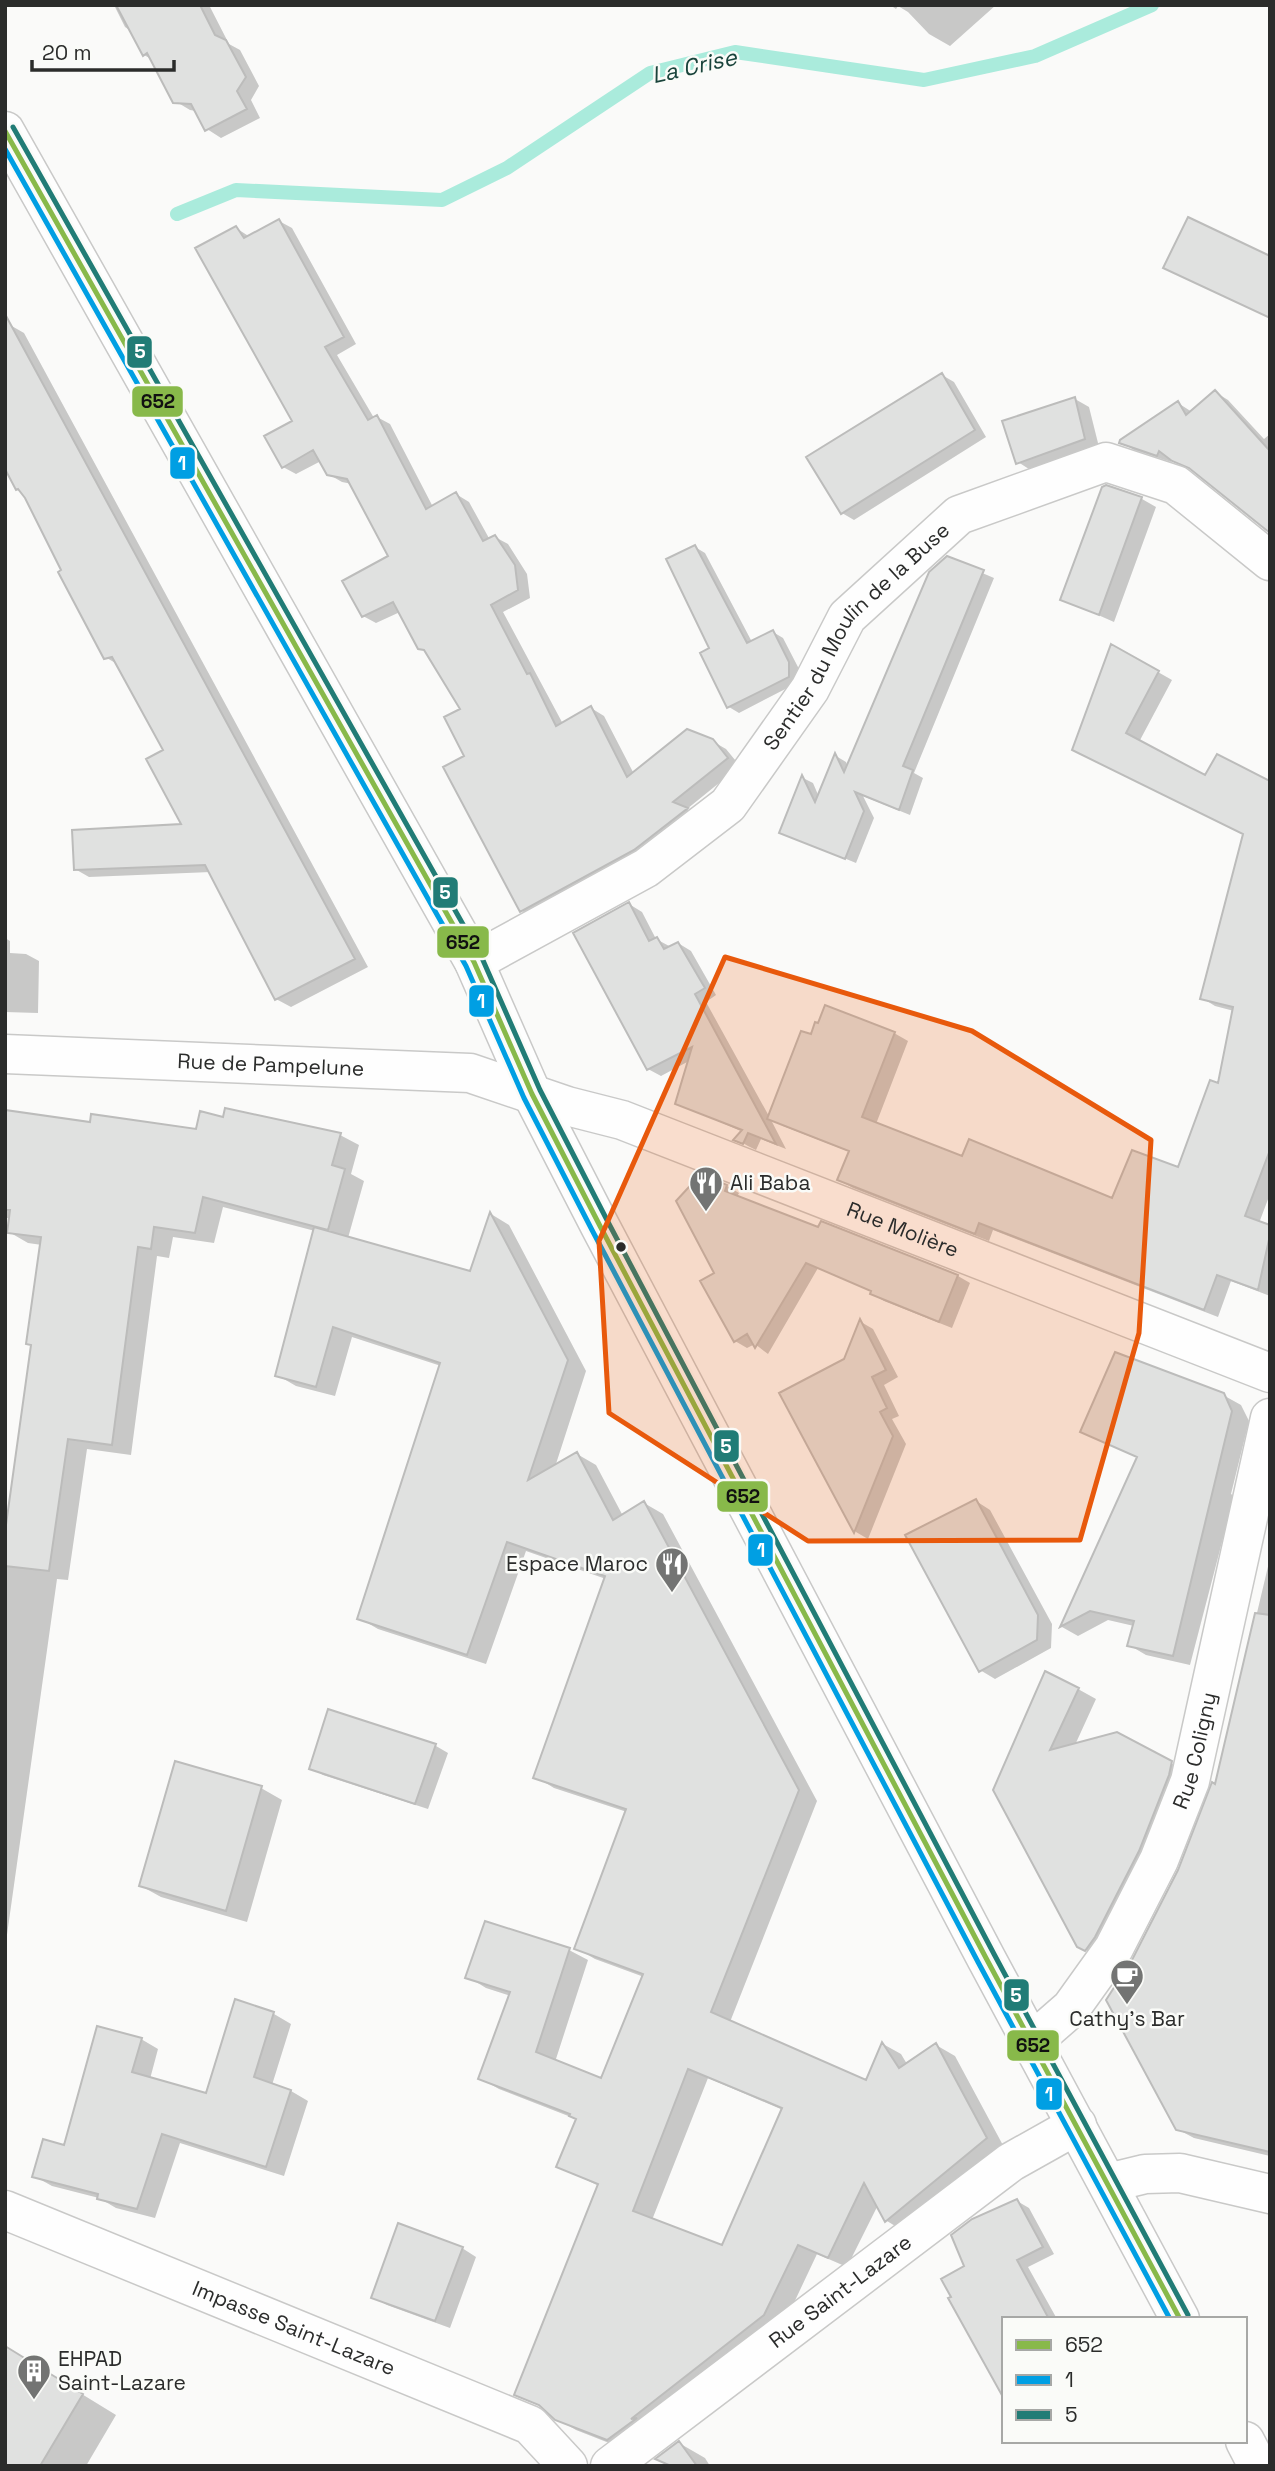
<svg xmlns="http://www.w3.org/2000/svg" width="1275" height="2471" viewBox="0 0 1275 2471" font-family="'Space Grotesk',sans-serif">
<rect width="100%" height="100%" fill="#fafaf9"/>
<path fill="#0003" fill-rule="evenodd" d="M114,5H209L229,44L240,50L259,86L251,100L260,118L221,138L207,129L196,111L190,110L175,101L153,60L144,55L131,31L125,27Z
M890,5H996L950,46L929,34L908,12L898,6L896,9Z
M279,221L292,228L356,344L337,355L374,418L377,417L390,424L433,507L456,494L469,502L490,540L495,537L508,544L527,574L530,598L503,612L563,724L591,708L604,716L634,774L712,741L726,749L740,766L687,809L700,816L535,918L522,911L467,757L462,710L428,652L419,647L400,612L376,623L363,616L391,557L352,484L342,482L328,474L321,461L296,474L283,467L294,422L236,228L250,237Z
M10,325L24,333L368,967L291,1007L276,999L211,872L89,877L75,869L183,825L165,751L119,665L105,657L23,492L17,489Z
M942,375L954,382L986,437L854,520L842,513Z
M1215,392L1228,400L1264,439L1270,434V531L1197,471L1172,459L1171,462L1134,450L1121,442L1178,403L1192,412Z
M1075,399L1089,407L1099,447L1032,471L1018,462Z
M1106,487L1142,499L1156,507L1114,622L1062,599Z
M695,547L705,553L752,642L773,632L783,638L799,669V682L739,713L729,707L712,649Z
M947,558L994,578L914,773L923,778L910,815L863,796L874,818L856,863L781,832L803,778L813,783L819,797L836,756L846,762L848,767Z
M1112,646L1172,680L1139,742L1206,778L1270,783V1194L1259,1223L1270,1226V1296L1231,1281L1218,1317L993,1230L989,1241L853,1188L839,1180L850,1152L783,1126L770,1118L786,1149L761,1139L756,1150L748,1146L736,1139L743,1132L677,1103L689,1061L661,1076L648,1069L629,904L642,912L656,939L671,947L678,943L691,951L716,995L706,1002L770,1118L812,1036L894,1033L908,1041L876,1124L963,1159L1113,1200L1179,1170L1220,1085L1234,1011L1215,1006L1202,998L1245,834L1088,757Z
M5,938L10,941V953L26,954L39,961L38,1013L5,1012Z
M5,1111L91,1124L198,1131L224,1119L340,1135L359,1145L351,1174L364,1181L348,1238L471,1273L491,1214L509,1225L586,1371L555,1467L577,1454L596,1465L623,1516L644,1503L663,1514L817,1801L730,2022L867,2082L883,2044L901,2054L907,2064L936,2045L955,2056L1005,2149L905,2232L887,2221L878,2205L847,2267L817,2254L783,2326L627,2450L576,2430L556,2418L546,2409L516,2394L599,2186L558,2166L576,2119L499,2089L480,2078L511,1996L486,1988L468,1977L569,1950L588,1960L555,2062L602,2080L644,1977L595,1959L576,1948L627,1812L554,1788L536,1777L606,1579L526,1551L486,1664L378,1629L359,1618L441,1366L352,1337L335,1396L296,1386L277,1375L315,1231L223,1207L214,1243L173,1237L169,1258L157,1256L131,1455L87,1449L68,1580L57,1579L5,1949V1521H8L33,1346L42,1245L28,1243L9,1232L11,1218H5ZM708,2078L783,2110L723,2247L652,2220Z
M727,1186L739,1193L737,1197L819,1229L822,1223L958,1276L970,1283L952,1328L884,1301L872,1294L873,1291L818,1268L768,1354L755,1344L747,1348L735,1341L717,1274L678,1201Z
M861,1322L873,1329L898,1377L884,1385L899,1416L892,1419L906,1444L868,1539L856,1532L781,1394L845,1361Z
M1223,1395L1241,1405L1249,1421L1231,1494L1234,1496L1190,1665L1146,1655L1129,1645L1134,1626L1108,1620L1078,1636L1062,1627L1138,1458L1082,1432Z
M976,1501L990,1510L1052,1624L1051,1648L995,1679L980,1670Z
M1270,1558V2156L1194,2138L1177,2129L1135,1959L1180,1871L1216,1786Z
M1078,1689L1096,1699L1075,1745L1171,1763L1189,1773L1097,1957L1079,1946L994,1790Z
M329,1711L436,1746L448,1753L428,1809L323,1775L311,1768Z
M261,1788L282,1800L247,1922L161,1897L141,1886Z
M237,2001L274,2014L291,2024L272,2085L291,2091L308,2101L284,2176L180,2143L155,2218L116,2208L99,2198L52,2186L34,2176L65,2148L141,2039L158,2049L150,2079L207,2095Z
M1017,2201L1029,2208L1054,2254L1028,2267L1057,2319H1004L966,2267Z
M462,2248L476,2257L450,2328L387,2305L373,2297Z
M5,2347L116,2415L86,2466H5Z
M679,2443L705,2458L710,2466H669L658,2459Z"/>
<g fill="none" stroke-linecap="round" stroke-linejoin="round">
<path stroke="#aaebdc" stroke-width="14" d="M177,214L236,190L442,200L507,168L650,73L735,52L924,80L1035,56L1152,5"/>
</g>
<path fill="#e0e1e0" stroke="#bcbcbb" stroke-width="2" fill-rule="evenodd" d="M116,5H200L215,35L226,40L246,77L237,91L247,109L205,131L191,104L173,103L147,53L143,56Z
M1188,217L1270,256V318L1163,268Z
M279,219L344,337L325,347L368,420L377,415L426,509L456,492L483,541L495,535L515,565L518,590L491,605L527,674L530,673L556,726L591,706L627,777L687,729L713,739L728,758L673,802L688,808L634,850L520,912L443,767L464,756L444,717L460,709L424,650L418,649L393,602L362,617L342,581L388,556L347,479L327,475L313,450L282,468L264,436L292,421L195,248L236,226L244,238Z
M5,314L355,959L275,1000L205,865L74,870L72,830L181,824L146,759L163,750L112,657L104,659L58,572L61,570L25,498L18,489L16,490L5,469Z
M942,373L975,430L841,514L806,457Z
M1215,390L1270,451V533L1189,468L1172,461L1159,451L1157,456L1119,443L1120,440L1178,401L1186,415Z
M1075,397L1085,439L1016,464L1002,421Z
M1106,485L1142,497L1099,615L1060,600L1102,487Z
M695,545L747,643L773,630L789,662V677L727,708L700,653L709,648L666,559Z
M947,556L984,570L903,766L913,770L899,810L855,792L864,811L845,859L779,833L802,775L815,802L835,753L844,772L929,572Z
M1111,644L1159,671L1126,733L1205,775L1217,754L1270,781V1150L1245,1216L1270,1225V1235L1258,1290L1217,1275L1204,1310L979,1223L975,1234L837,1180L849,1151L767,1119L801,1031L811,1034L815,1022L818,1023L825,1005L895,1032L862,1117L962,1156L969,1139L1112,1198L1132,1150L1178,1167L1210,1080L1218,1083L1233,1007L1200,999L1243,834L1072,750Z
M629,902L649,941L657,937L664,949L678,942L705,988L695,994L776,1144L748,1133L743,1144L733,1140L742,1130L675,1104L692,1047L647,1070L573,933Z
M225,1108L341,1133L332,1165L345,1169L328,1230L203,1197L195,1233L154,1227L151,1249L138,1247L112,1445L68,1439L49,1571L5,1566V1532L31,1345L26,1344L41,1237L7,1233L10,1210H5V1110L90,1122L91,1114L196,1129L200,1111L223,1117Z
M701,1174L727,1185L725,1191L818,1227L821,1221L958,1275L939,1322L870,1294L871,1291L806,1263L755,1348L747,1334L734,1342L700,1281L714,1273L676,1201Z
M490,1212L568,1360L528,1480L577,1452L613,1520L644,1501L799,1790L711,2012L866,2080L882,2042L899,2068L936,2043L987,2138L885,2222L864,2183L828,2258L798,2245L764,2315L631,2419L637,2418L607,2440L555,2420L539,2405L514,2395L598,2184L556,2167L576,2119L569,2116L570,2114L478,2079L510,1992L465,1978L485,1921L570,1948L536,2052L601,2078L643,1974L574,1949L626,1809L533,1778L605,1576L507,1542L467,1655L357,1619L440,1363L333,1327L316,1387L275,1376L314,1227L470,1271ZM688,2069L782,2108L722,2245L633,2211Z
M860,1319L886,1370L872,1377L887,1408L880,1412L893,1436L854,1533L779,1393L844,1359Z
M1115,1352L1224,1393L1232,1411L1173,1656L1127,1646L1134,1621L1090,1611L1060,1627L1137,1457L1080,1432Z
M976,1499L1038,1615L1037,1640L979,1672L905,1535Z
M1255,1613L1270,1615V2152L1176,2130L1106,2000L1133,1958L1178,1870L1212,1782L1215,1784Z
M1045,1671L1079,1688L1050,1750L1117,1732L1172,1761L1169,1775L1139,1851L1095,1937L1085,1951L1077,1947L993,1790Z
M328,1709L436,1744L415,1804L309,1769Z
M175,1761L262,1786L226,1911L139,1886Z
M235,1999L274,2012L254,2077L291,2090L266,2167L162,2134L137,2209L97,2199L98,2194L32,2177L43,2139L64,2145L97,2026L142,2038L132,2072L206,2093Z
M1017,2199L1043,2247L1017,2260L1049,2319H1004V2399L948,2298L951,2297L941,2279L964,2266L951,2235L972,2219Z
M398,2223L463,2247L435,2321L371,2298Z
M5,2346L83,2394L40,2466H5Z
M679,2441L697,2466H671L655,2459Z"/>
<g fill="none" stroke-linecap="round" stroke-linejoin="round">
<g stroke="#c9c9c8" stroke-width="41">
<g id="street">
<path d="M5,131L474,962L532,1094L600,1226L986,1958L1180,2319"/>
<path id="s1" d="M474,962L646,868L728,805L810,689L847,617L959,515L1106,462L1176,485L1270,561"/>
<path id="s2" d="M5,1054L470,1073L567,1106L622,1120L1270,1373"/>
<path id="s3" d="M1032,2042L1071,2008L1114,1948L1159,1860L1190,1781L1270,1418"/>
<path d="M1108,2183L1145,2174L1180,2173L1270,2194"/>
<path id="s4" d="M5,2210L530,2425L568,2466"/>
<path d="M1245,2441L1258,2466"/>
<path id="s5" d="M610,2466L1011,2162L1077,2125"/>
</g>
</g>
<use href="#street" stroke="#fefefe" stroke-width="38"/>
<g stroke="#fafbf8" stroke-width="10">
<path id="bus-1" d="M5,131L474,962L532,1094L600,1226L986,1958L1180,2319"/>
</g>
<g stroke="#fafbf8" stroke-width="10">
<path id="bus-2" d="M5,149L466,966L524,1098L592,1230L978,1962L1170,2319"/>
</g>
<g stroke="#fafbf8" stroke-width="10">
<path id="bus-3" d="M13,127L482,958L540,1090L608,1222L994,1954L1188,2315"/>
</g>
<use href="#bus-1" stroke="#88b94a" stroke-width="5"/>
<use href="#bus-2" stroke="#009fe3" stroke-width="5"/>
<use href="#bus-3" stroke="#217c76" stroke-width="5"/>
</g>
<path fill="#e8590c" fill-opacity="0.2" stroke="#e8590c" stroke-width="5" stroke-linejoin="round" d="M725,957L972,1031L1151,1140L1139,1333L1080,1540L808,1541L609,1413L599,1241Z"/>
<defs>
<g id="restaurant-pin" transform="scale(1.75)"><path d="M0 17L-7.5 6A9.5 9.5 0 1 1 7.5 6Z" fill="#737473" stroke="#fafbf8"/><path d="M-5-6h1v4h1v-4h1v4h1v-4h1v5L-1.5 .5V6h-2V.5L-5-1ZM5-6V6H3V1.5H1.5Q1.5-4 5-6Z" fill="#fff"/></g>
<g id="cafe-pin" transform="scale(1.75)"><path d="M0 17L-7.5 6A9.5 9.5 0 1 1 7.5 6Z" fill="#737473" stroke="#fafbf8"/><path d="M-5.5-4.5H6V0H3Q3 3.5 0 3.5H-2.5Q-5.5 3.5-5.5 0ZM3-3.2v2h1.7v-2ZM-6 4.5H4V6H-6Z" fill="#fff"/></g>
<g id="building-pin" transform="scale(1.75)"><path d="M0 17L-7.5 6A9.5 9.5 0 1 1 7.5 6Z" fill="#737473" stroke="#fafbf8"/><path d="M-4-6H4V6H1V3H-1V6H-4ZM-2.5-4.3h1.7v1.8h-1.7ZM.8-4.3h1.7v1.8H.8ZM-2.5-1h1.7V.8h-1.7ZM.8-1h1.7V.8H.8Z" fill="#fff"/></g>
</defs>
<g fill-rule="evenodd">
<use href="#restaurant-pin" x="706" y="1183"/>
<use href="#restaurant-pin" x="672" y="1564"/>
<use href="#cafe-pin" x="1127" y="1976"/>
<use href="#building-pin" x="34" y="2371"/>
</g>
<circle fill="#2b2c2b" stroke="#fafbf8" stroke-width="2.5" cx="621" cy="1247" r="6"/>
<g text-anchor="middle" stroke-width="5" stroke-linejoin="round" paint-order="stroke">
<g font-size="21" fill="#2b2c2b" stroke="#fafbf8">
<text dy="7" stroke="none"><textPath href="#s1" startOffset="513">Sentier du Moulin de la Buse</textPath></text>
<text dy="7" stroke="none"><textPath href="#s2" startOffset="266">Rue de Pampelune</textPath></text>
<text dy="7" stroke="none"><textPath href="#s2" startOffset="926">Rue Molière</textPath></text>
<text dy="7" stroke="none"><textPath href="#s3" startOffset="340">Rue Coligny</textPath></text>
<text dy="7" stroke="none"><textPath href="#s5" startOffset="289">Rue Saint-Lazare</textPath></text>
<text dy="7" stroke="none"><textPath href="#s4" startOffset="312">Impasse Saint-Lazare</textPath></text>
</g>
<g font-size="21" fill="#2b2c2b" stroke="#fafbf8" text-anchor="start">
<text x="730" y="1190">Ali Baba</text>
<text x="648" y="1571" text-anchor="end">Espace Maroc</text>
<text x="1127" y="2026" text-anchor="middle">Cathy's Bar</text>
<text x="58" y="2366">EHPAD<tspan x="58" dy="24">Saint-Lazare</tspan></text>
</g>
<g font-size="23" font-style="italic" fill="#19433b" stroke="#fafbf8">
<text transform="translate(694 66) rotate(-13)" y="8">La Crise</text>
</g>
</g>
<g stroke="#fafbf8" stroke-width="2.5">
<rect x="126" y="335" width="27" height="34" rx="7" fill="#217c76"/>
<rect x="131" y="385" width="53" height="33" rx="7" fill="#88b94a"/>
<rect x="169" y="446" width="27" height="34" rx="7" fill="#009fe3"/>
<rect x="432" y="876" width="27" height="33" rx="7" fill="#217c76"/>
<rect x="436" y="925" width="54" height="34" rx="7" fill="#88b94a"/>
<rect x="468" y="984" width="27" height="34" rx="7" fill="#009fe3"/>
<rect x="713" y="1429" width="27" height="34" rx="7" fill="#217c76"/>
<rect x="716" y="1480" width="53" height="33" rx="7" fill="#88b94a"/>
<rect x="747" y="1533" width="27" height="34" rx="7" fill="#009fe3"/>
<rect x="1003" y="1978" width="27" height="34" rx="7" fill="#217c76"/>
<rect x="1006" y="2029" width="54" height="33" rx="7" fill="#88b94a"/>
<rect x="1035" y="2077" width="28" height="34" rx="7" fill="#009fe3"/>
</g>
<g font-size="19" text-anchor="middle" font-weight="bold" fill="#fff">
<text x="140" y="358">5</text>
<text x="182" y="470">1</text>
<text x="445" y="899">5</text>
<text x="481" y="1008">1</text>
<text x="726" y="1453">5</text>
<text x="761" y="1557">1</text>
<text x="1016" y="2002">5</text>
<text x="1049" y="2101">1</text>
</g>
<g font-size="19" text-anchor="middle" font-weight="bold" fill="#111">
<text x="158" y="408">652</text>
<text x="463" y="949">652</text>
<text x="743" y="1503">652</text>
<text x="1033" y="2052">652</text>
</g>
<rect width="1275" height="2471" fill="none" stroke="#2b2c2b" stroke-width="14"/>
<rect x="1002" y="2317" width="245" height="126" fill="#fafbf8" stroke="#a7a8a6" stroke-width="2"/>
<rect x="1016" y="2340" width="35" height="10" fill="#88b94a" stroke="#a7a8a6" stroke-width="2"/>
<text x="1065" y="2352" font-size="21" fill="#2b2c2b">652</text>
<rect x="1016" y="2375" width="35" height="10" fill="#009fe3" stroke="#a7a8a6" stroke-width="2"/>
<text x="1065" y="2387" font-size="21" fill="#2b2c2b">1</text>
<rect x="1016" y="2410" width="35" height="10" fill="#217c76" stroke="#a7a8a6" stroke-width="2"/>
<text x="1065" y="2422" font-size="21" fill="#2b2c2b">5</text>
<path d="M32 60v10h142v-10" fill="none" stroke="#2b2c2b" stroke-width="3.5"/>
<text x="42" y="60" font-size="21" fill="#2b2c2b" stroke="#fafbf8" stroke-width="5" paint-order="stroke">20 m</text>
</svg>
